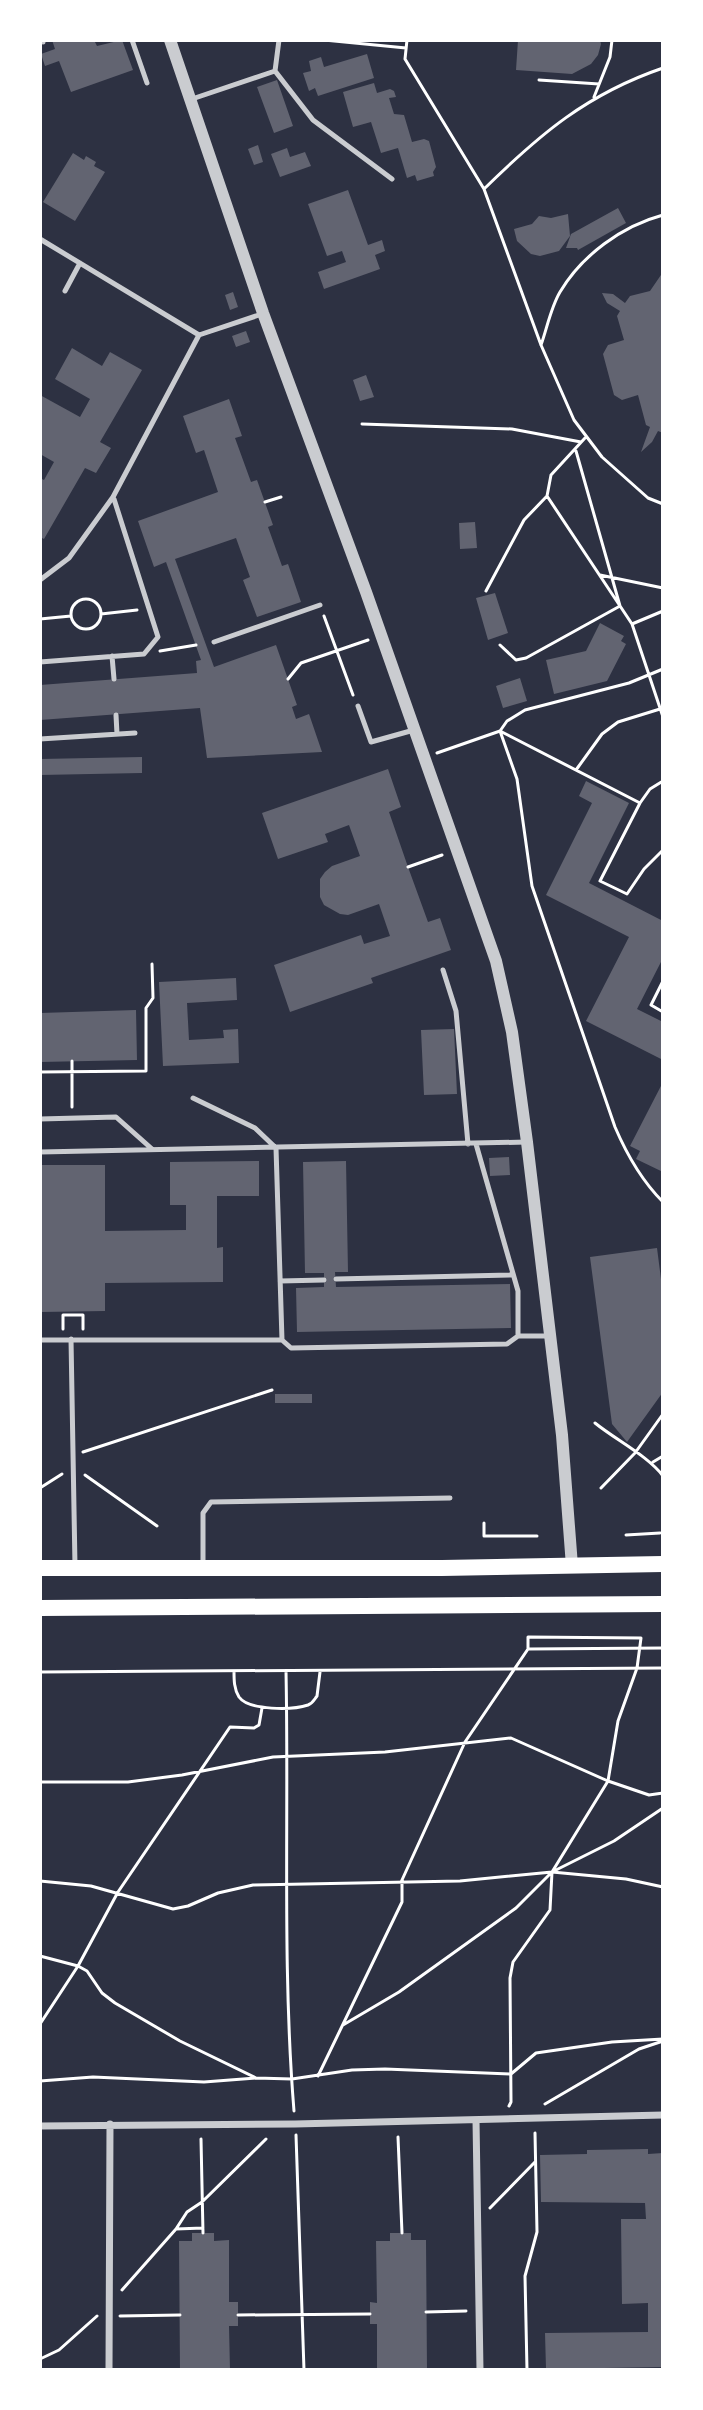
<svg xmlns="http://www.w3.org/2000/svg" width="703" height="2410" viewBox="0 0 703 2410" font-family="Manrope,sans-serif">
<rect width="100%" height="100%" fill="#2d3142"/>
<path fill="#626471" d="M52,40H94L97,46L122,40L133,70L71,92L59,61L45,66L41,54L55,49Z
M518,40H600L601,44L598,55L591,64L572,74L516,70Z
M367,54L374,78L318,96L315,88L309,91L303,73L311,71L309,61L321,57L324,67Z
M277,80L293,126L274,133L257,87Z
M374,83L377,93L390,89L394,91L396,97L389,98L394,114L404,115L412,142L424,139L429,141L436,167L433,172L434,176L417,181L415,175L407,178L398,148L381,153L371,122L353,127L343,92Z
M258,145L263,162L254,165L248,149Z
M287,148L290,157L305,152L311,166L280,177L271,154Z
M73,153L84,160L86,156L96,162L94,166L105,172L75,221L43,202Z
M348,190L368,245L382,240L385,251L375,255L380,269L324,289L318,272L346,262L342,251L327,256L308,204Z
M618,208L626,223L578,250L577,248H566L571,234Z
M568,214L570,236L559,251L540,256L531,254L517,241L514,229L532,224L539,216L551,218Z
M663,272V433L658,431L652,442L641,452L650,427L646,425L638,395L622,400L614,395L603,354L608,345L624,340L617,316L620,311L607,303L602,293L613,294L625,303L630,296L650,291Z
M233,292L238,307L230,310L225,295Z
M246,331L250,342L236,347L232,336Z
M72,348L102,366L110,352L142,370L100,442L111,448L96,473L85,468L44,539L40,537V478L44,480L54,462L40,454V395L80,417L90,399L55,379Z
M366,375L374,397L360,401L353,380Z
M229,399L242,436L235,438L251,482L257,480L273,525L268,527L282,566L288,564L301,602L257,617L243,580L250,577L236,538L175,559L214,667L276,645L297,705L292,707L296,719L309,714L322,752L207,758L200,708L40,720V685L197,673L196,661L201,660L166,562L154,567L138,521L218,492L204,450L196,453L183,416Z
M475,522L477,548L460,549L459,523Z
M495,593L508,633L488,640L476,598Z
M600,623L624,636L621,641L626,644L607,681L554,694L546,660L586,651Z
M520,678L527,701L503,708L496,686Z
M142,757V773L40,775V759Z
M388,769L401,807L389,812L408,867L428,922L440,918L451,950L371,978L373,983L290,1012L274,965L361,935L364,944L390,936L379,904L348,915L340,914L324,905L320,897V879L325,872L332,866L360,856L349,825L325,834L328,842L278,859L262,813Z
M586,781L629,803L589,883L663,921V958L637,1009L663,1022V1060L586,1021L629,937L546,895L592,803L579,796Z
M236,978L237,1000L187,1003L189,1040L224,1038L223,1030L238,1029L239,1063L163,1066L159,982Z
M136,1010L137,1060L40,1062V1013Z
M454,1029L457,1094L424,1095L421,1030Z
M663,1082V1172L636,1159L640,1151L630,1146Z
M509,1157L510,1175L490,1176L489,1158Z
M259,1161V1196H217V1248L223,1247V1282L105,1283V1311L41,1312L40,1165H105V1231L186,1230V1205H170V1162Z
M346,1161L348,1272H335L336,1287L510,1284L511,1328L297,1332L296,1288L324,1287V1273H305L303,1162Z
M657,1248L661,1279H663V1392L627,1442L612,1424L590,1257Z
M275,1394H312V1403H275Z
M648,2149V2154L663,2153V2367L546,2369L545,2333L648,2332V2303L622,2304L621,2219H646L645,2203L541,2202L540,2155L587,2154V2150Z
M192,2233H214V2241L229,2240V2302H238V2326H229L230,2370H180L179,2241H192Z
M390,2233H411V2240H426L427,2370H377V2324H370V2302L377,2303L376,2241H390Z"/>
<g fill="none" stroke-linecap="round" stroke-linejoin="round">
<path stroke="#fff" stroke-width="3" d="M324,40L406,48
M407,40L405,59L484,189L541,345L574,420L602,457L648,498L663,504
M539,80L599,84
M594,97L610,57L612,40
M484,189C540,134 587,94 663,68
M541,345C547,328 551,307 560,292C582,255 622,226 663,215
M362,424L512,429L581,442
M585,438L551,475L547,496L632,624L663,717
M265,502L281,497
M600,575L663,588
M486,591L524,520L547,496
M71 614a15 15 0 1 1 30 0a15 15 0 1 1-30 0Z
M101,614L137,610
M324,616L353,695
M40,619L71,616
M632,624L663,611
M500,645L516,660L526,658L620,606L576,451
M160,651L196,645
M288,679L301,663L368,640
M437,753L500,731L507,721L525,710L629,683L663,669
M576,770L602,734L618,722L660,709
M640,803L650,789L663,781
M663,850L644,869L627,894L600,881L640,803L500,731L517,779L532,886L615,1127C627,1155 641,1180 663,1202
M408,867L442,855
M663,981L651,1005L663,1012
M72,1061V1107
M40,1072L146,1071V1008L153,998L152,964
M63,1329V1315H83V1329
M595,1423C616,1440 648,1456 663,1476
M83,1452L272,1390
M653,1462L663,1456
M85,1475L157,1526
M40,1488L62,1474
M601,1488L635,1453L663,1414
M484,1523V1536H537
M626,1535L660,1533
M528,1649L663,1648
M234,1671C234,1680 234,1689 239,1697C249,1711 293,1710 308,1705C313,1703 314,1700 317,1696L320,1672
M286,1671C289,1818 282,1965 294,2111
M40,1672L663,1668
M40,1782H128L182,1775L273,1757L385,1752L511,1738L608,1781L649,1795L663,1793
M40,1881L91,1886L173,1909L188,1906L218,1893L253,1885L460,1881L552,1872L626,1879L663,1887
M40,1956L78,1966L87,1971L102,1993L115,2003L180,2041L256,2078
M40,2024L78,1966L118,1892L230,1727L254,1728L259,1725L262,1708
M343,2025L399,1992L516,1908L552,1872L614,1841L663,1808
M318,2076L402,1902V1880L465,1742L528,1649V1637L641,1638L637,1668L618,1721L608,1781L552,1872L550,1910L513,1962L510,1978L511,2102L509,2106
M40,2081L93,2077L204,2082L256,2078L292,2079L352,2070L385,2069L511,2074L536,2053L612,2042L663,2039
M545,2104L639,2049L663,2041
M296,2135L304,2370
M398,2137L402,2233
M201,2139L203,2233
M490,2208L535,2162
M176,2229L187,2212L202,2202L266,2139
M122,2290L176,2229L203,2228
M426,2312L466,2311
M238,2315L370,2314
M120,2316L180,2315
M40,2359L59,2350L97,2316
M527,2370L525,2276L537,2232L535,2133"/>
<path stroke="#caccd0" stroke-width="5" d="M43,40V42
M132,40L147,83
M279,40L275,71L313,120L392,179
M192,99L275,71
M40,239L199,335
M65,291L80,263
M40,580L69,558L113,497L199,335L262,314
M214,642L320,605
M112,656L114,679
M40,662L144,654L158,637L114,499
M358,706L371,742L414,730
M116,715L117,734
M40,739L135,733
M443,970L456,1011L468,1144
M193,1098L255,1128L276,1148L282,1340
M40,1119L116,1117L152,1149
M40,1152L527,1142
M336,1279L513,1275
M280,1281L324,1280
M518,1336H549
M71,1339L75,1566
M40,1340H282L291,1348L507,1344L518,1336V1291L476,1144
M203,1566V1513L211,1502L450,1498"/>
<path stroke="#caccd0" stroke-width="7" d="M476,2120L480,2370
M40,2126L295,2124L663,2115
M109,2370L110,2124"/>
<path stroke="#caccd0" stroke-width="12" d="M170,40L263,313L366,592L496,961L512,1032L527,1142L562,1435L572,1566"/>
<path stroke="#fff" stroke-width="16" d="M40,1568H442L663,1564
M40,1608L663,1604"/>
</g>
<rect width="703" height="2410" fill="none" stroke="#ffffff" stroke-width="84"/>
</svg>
